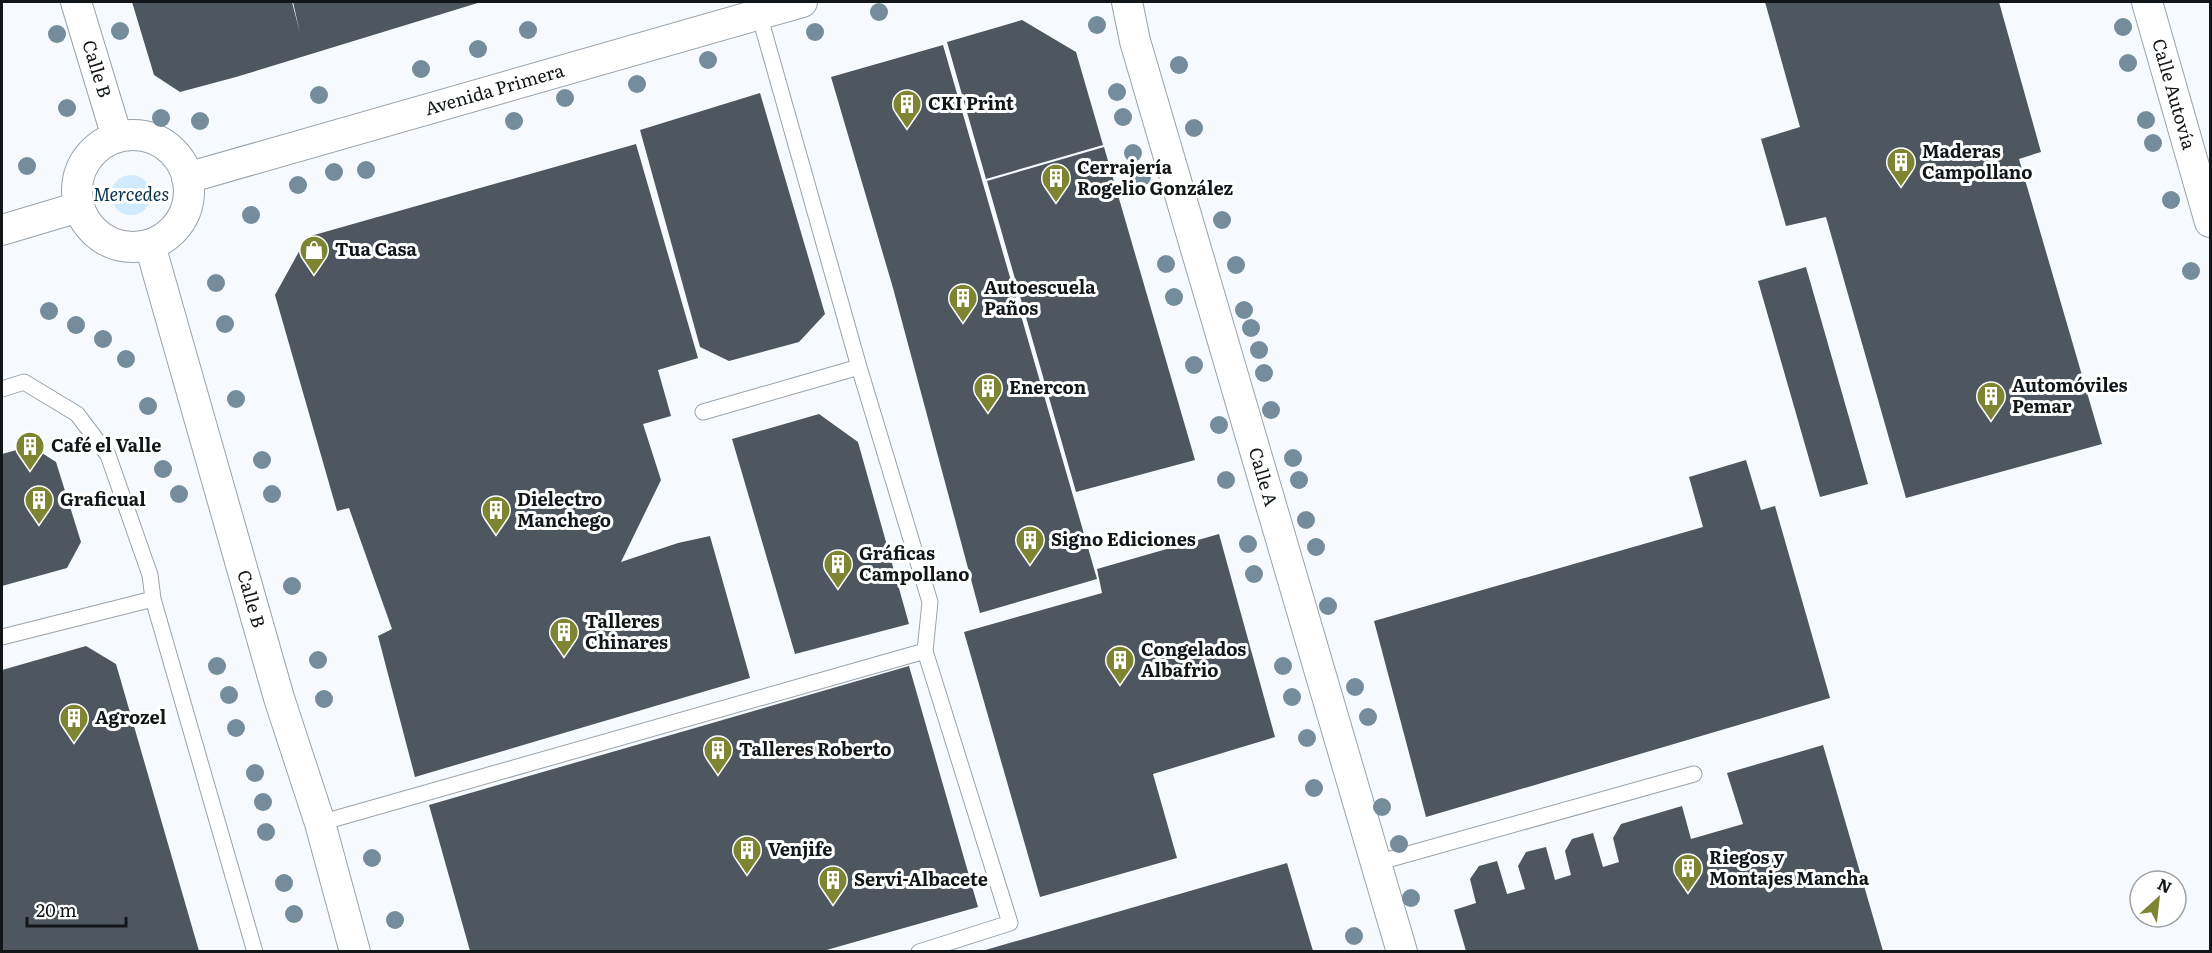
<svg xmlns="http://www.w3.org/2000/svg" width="2212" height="953" viewBox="0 0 2212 953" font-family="Literata,serif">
<rect width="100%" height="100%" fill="#f6fafe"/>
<path fill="#d1eafd" d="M111 195a20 20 0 1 1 40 0a20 20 0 1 1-40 0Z"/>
<path fill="#4e575f" d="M132,2H292L300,33L293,2H481L236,77L180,92L154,75Z
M1765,2H1999L2041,152L2019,159L2102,444L1906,498L1826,217L1786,226L1761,139L1800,127Z
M1022,20L1076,52L1103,145L986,179L947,42Z
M943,45L1097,579L980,613L893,288L831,77Z
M760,93L825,314L799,342L729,361L700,347L640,130Z
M636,144L698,358L658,370L671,416L643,424L661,480L621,562L678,543L710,536L750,678L415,777L378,636L392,629L349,508L337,511L275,295L307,237Z
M1104,147L1195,460L1076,492L987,181Z
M1806,267L1868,484L1820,497L1758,281Z
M819,414L858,442L909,624L795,654L732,439Z
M31,446L56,462L81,542L67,568L2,586V454Z
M1746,460L1761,510L1775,506L1830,698L1426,817L1374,621L1703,527L1689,477Z
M1219,534L1275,737L1153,774L1177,858L1040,897L964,632L1102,593L1097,569Z
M86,646L116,664L199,951H2V670Z
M909,666L978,907L823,951H470L429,805Z
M1823,745L1883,951H1466L1454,910L1476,903L1470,879L1479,866L1497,861L1507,894L1525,889L1518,866L1526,852L1546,847L1555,880L1571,875L1565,851L1572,839L1593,833L1603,867L1619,862L1613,838L1621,824L1682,806L1691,839L1743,824L1727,773Z
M1287,863L1313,951H982Z"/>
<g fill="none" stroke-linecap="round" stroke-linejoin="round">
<g stroke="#98a3ab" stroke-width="17">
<path id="service" d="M759,14L859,367L930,602L925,651
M2,389L24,382L77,414L108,455L150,575L153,599L255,952
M703,412L859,367
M2,637L153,599
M320,823L925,651L1010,923L919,952
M1376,863L1694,774"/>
</g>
<g stroke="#98a3ab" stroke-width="32">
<g id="minor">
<path id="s1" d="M76,2L117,137"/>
<path id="s2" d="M1127,2L1135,41L1402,952"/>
<path id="s3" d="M2147,2L2210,222"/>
<circle cx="133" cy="191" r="56"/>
<path id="s4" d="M187,178L802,2"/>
<path d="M2,230L79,207"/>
<path id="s5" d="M150,245L279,698L320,823L355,952"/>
</g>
</g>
<use href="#service" stroke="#fff" stroke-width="15"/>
<use href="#minor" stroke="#fff" stroke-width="30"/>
</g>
<g fill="#748c9b">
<circle cx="879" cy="12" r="9"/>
<circle cx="1097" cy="25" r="9"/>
<circle cx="2123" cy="27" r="9"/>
<circle cx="528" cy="30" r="9"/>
<circle cx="120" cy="31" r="9"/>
<circle cx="815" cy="32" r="9"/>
<circle cx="57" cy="34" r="9"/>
<circle cx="478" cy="49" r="9"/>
<circle cx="708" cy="60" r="9"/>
<circle cx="2128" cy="63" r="9"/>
<circle cx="1179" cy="65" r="9"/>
<circle cx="421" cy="69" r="9"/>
<circle cx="637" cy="84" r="9"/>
<circle cx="1117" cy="92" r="9"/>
<circle cx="319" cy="95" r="9"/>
<circle cx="565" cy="98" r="9"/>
<circle cx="67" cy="108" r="9"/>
<circle cx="1123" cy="117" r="9"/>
<circle cx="161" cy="118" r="9"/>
<circle cx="2146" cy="120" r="9"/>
<circle cx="200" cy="121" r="9"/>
<circle cx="514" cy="121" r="9"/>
<circle cx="1194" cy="128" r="9"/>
<circle cx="2153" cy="143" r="9"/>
<circle cx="1133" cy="153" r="9"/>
<circle cx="27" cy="166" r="9"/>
<circle cx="366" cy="170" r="9"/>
<circle cx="334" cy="172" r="9"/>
<circle cx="1142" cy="177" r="9"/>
<circle cx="298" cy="185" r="9"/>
<circle cx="2171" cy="200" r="9"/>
<circle cx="251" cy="215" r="9"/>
<circle cx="1222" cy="220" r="9"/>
<circle cx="1166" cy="264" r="9"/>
<circle cx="1236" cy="265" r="9"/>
<circle cx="2191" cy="271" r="9"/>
<circle cx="216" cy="283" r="9"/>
<circle cx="1174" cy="297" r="9"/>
<circle cx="1244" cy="310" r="9"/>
<circle cx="49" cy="311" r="9"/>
<circle cx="225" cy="324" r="9"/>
<circle cx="76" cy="325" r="9"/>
<circle cx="1251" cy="328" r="9"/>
<circle cx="103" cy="339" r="9"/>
<circle cx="1259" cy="350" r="9"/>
<circle cx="126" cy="359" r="9"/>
<circle cx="1194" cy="365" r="9"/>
<circle cx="1264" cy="373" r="9"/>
<circle cx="236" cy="399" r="9"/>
<circle cx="148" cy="406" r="9"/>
<circle cx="1271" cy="410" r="9"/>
<circle cx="1219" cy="425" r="9"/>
<circle cx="1293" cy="458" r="9"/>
<circle cx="262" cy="460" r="9"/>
<circle cx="163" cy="469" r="9"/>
<circle cx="1226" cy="480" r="9"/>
<circle cx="1299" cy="480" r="9"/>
<circle cx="179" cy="494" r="9"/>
<circle cx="272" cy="494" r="9"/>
<circle cx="1306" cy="520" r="9"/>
<circle cx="1248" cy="544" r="9"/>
<circle cx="1316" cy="547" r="9"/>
<circle cx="1254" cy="574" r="9"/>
<circle cx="292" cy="586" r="9"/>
<circle cx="1328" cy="606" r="9"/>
<circle cx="318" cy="660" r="9"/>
<circle cx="217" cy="666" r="9"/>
<circle cx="1283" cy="666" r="9"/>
<circle cx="1355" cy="687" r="9"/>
<circle cx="229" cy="695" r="9"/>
<circle cx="1292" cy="697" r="9"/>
<circle cx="324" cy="699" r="9"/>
<circle cx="1368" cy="717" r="9"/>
<circle cx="236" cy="728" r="9"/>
<circle cx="1307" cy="738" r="9"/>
<circle cx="255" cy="773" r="9"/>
<circle cx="1314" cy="788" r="9"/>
<circle cx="263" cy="802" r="9"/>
<circle cx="1382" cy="807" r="9"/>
<circle cx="266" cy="832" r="9"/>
<circle cx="1399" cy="844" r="9"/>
<circle cx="372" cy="858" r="9"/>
<circle cx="284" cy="883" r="9"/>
<circle cx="1411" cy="898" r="9"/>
<circle cx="294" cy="914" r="9"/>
<circle cx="395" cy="920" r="9"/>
<circle cx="1354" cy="936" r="9"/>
</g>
<defs>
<g id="building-pin" transform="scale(1.5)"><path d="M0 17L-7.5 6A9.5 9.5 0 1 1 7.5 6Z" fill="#7d8532" stroke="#fff"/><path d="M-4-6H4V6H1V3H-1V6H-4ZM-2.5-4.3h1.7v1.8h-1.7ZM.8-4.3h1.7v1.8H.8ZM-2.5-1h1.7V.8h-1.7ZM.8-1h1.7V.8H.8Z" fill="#fff"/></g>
<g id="shop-pin" transform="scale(1.5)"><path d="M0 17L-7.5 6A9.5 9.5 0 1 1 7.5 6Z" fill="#7d8532" stroke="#fff"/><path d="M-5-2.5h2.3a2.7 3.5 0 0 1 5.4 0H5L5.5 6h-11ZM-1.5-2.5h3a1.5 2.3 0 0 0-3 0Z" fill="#fff"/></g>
</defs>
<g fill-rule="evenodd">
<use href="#building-pin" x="907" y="104"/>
<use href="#building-pin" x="1901" y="162"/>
<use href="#building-pin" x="1056" y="178"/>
<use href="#shop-pin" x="314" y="250"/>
<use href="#building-pin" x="963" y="298"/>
<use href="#building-pin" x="988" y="388"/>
<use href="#building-pin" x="1991" y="396"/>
<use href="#building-pin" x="30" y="446"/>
<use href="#building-pin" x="39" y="500"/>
<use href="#building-pin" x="496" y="510"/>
<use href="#building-pin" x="1030" y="540"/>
<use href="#building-pin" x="838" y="564"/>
<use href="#building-pin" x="564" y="632"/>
<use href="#building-pin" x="1120" y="660"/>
<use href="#building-pin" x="74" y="718"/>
<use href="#building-pin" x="718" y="750"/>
<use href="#building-pin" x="747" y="850"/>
<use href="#building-pin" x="1688" y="868"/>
<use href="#building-pin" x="833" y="880"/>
</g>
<g text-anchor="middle" stroke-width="6" stroke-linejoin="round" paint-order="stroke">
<g font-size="18" fill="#121619" stroke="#fff">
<text dy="6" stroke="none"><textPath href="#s1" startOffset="70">Calle B</textPath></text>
<text dy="6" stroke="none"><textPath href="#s4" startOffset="320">Avenida Primera</textPath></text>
<text dy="6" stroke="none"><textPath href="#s3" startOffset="96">Calle Autovía</textPath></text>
<text dy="6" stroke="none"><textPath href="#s2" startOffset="494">Calle A</textPath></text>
<text dy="6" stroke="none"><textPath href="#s5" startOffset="368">Calle B</textPath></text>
</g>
<g font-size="18" font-weight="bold" fill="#121619" stroke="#fff" text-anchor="start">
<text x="928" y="110">CKI Print</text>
<text x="1922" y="158">Maderas<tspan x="1922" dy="21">Campollano</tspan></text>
<text x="1077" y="174">Cerrajería<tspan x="1077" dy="21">Rogelio González</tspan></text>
<text x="335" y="256">Tua Casa</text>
<text x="984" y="294">Autoescuela<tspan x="984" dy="21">Paños</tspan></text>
<text x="2012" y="392">Automóviles<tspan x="2012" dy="21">Pemar</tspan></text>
<text x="1009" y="394">Enercon</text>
<text x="51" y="452">Café el Valle</text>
<text x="60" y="506">Graficual</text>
<text x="517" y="506">Dielectro<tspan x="517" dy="21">Manchego</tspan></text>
<text x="1051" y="546">Signo Ediciones</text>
<text x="859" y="560">Gráficas<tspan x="859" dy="21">Campollano</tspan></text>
<text x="585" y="628">Talleres<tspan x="585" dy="21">Chinares</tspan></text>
<text x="1141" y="656">Congelados<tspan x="1141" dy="21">Albafrio</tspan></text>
<text x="95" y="724">Agrozel</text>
<text x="739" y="756">Talleres Roberto</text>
<text x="768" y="856">Venjife</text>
<text x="1709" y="864">Riegos y<tspan x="1709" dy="21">Montajes Mancha</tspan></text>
<text x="854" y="886">Servi-Albacete</text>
</g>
<g font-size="18" font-style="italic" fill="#0a324a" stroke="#fff">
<text x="131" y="201">Mercedes</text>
</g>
</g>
<rect width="2212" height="953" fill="none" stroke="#121619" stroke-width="6"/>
<g transform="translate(2158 899) rotate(27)"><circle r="28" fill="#ffffff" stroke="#a0a2a3" stroke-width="1.5"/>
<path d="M0-4.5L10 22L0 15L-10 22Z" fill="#7d8532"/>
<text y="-9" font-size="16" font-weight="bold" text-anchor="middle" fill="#121619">N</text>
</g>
<path d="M27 917v9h99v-9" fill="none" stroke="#121619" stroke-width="3"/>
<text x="36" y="917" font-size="18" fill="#121619" stroke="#ffffff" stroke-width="4.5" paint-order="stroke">20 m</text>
</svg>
